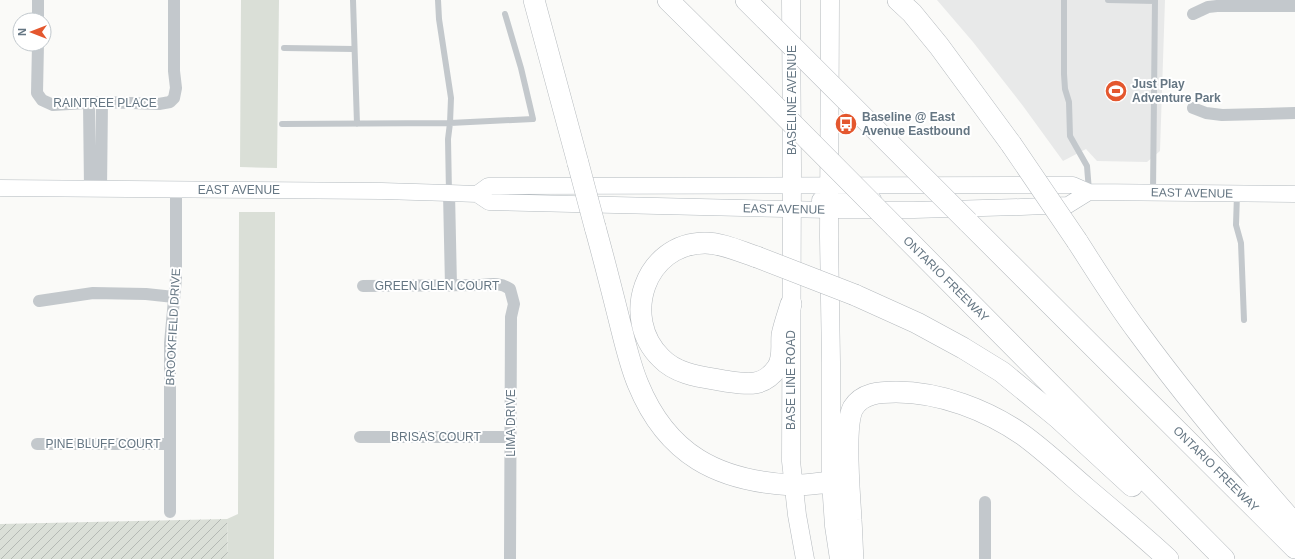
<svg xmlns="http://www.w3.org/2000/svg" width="1295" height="559" viewBox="0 0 1295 559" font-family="Arial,sans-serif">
<defs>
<pattern id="garden-furrows" width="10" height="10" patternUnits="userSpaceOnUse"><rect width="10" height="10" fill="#dadfd7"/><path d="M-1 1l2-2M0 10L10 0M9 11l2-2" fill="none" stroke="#b4b9b4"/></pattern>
</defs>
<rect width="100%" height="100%" fill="#fafaf8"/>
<path fill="#e8e9e9" d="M937,0H1165L1160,151L1147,162L1097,161L1086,149L1063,161L1023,106L973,42Z"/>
<path fill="#dadfd7" d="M241,0H279L277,168L240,167Z
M239,212H275L274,559H228L227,519L238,514Z"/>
<path fill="url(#garden-furrows)" d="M227,519L228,559H0V524Z"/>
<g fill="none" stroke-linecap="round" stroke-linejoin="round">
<g stroke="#b3babf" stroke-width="17">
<path id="secondary" d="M0,188L382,191L449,193L477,194L489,202L829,210H914L1021,207L1068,205L1089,192
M477,194L488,186L1073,185L1089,192L1295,194
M820,200L873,199"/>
</g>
<g stroke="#b5babe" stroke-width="19">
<path id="primary" d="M791,0L792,167L791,461L797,515L805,559
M830,0L829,237L831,362V482L834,526L839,559"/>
</g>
<g stroke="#b4b9bd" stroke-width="22">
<path id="motorway" d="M534,0L578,163
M668,0L758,89
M746,0L765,19
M898,0L912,13L939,46L1011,144
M968,222L1295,548
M595,227C604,259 612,291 620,323C625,343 630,365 638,384C667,455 718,481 792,485C804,486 818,483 831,482
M895,227L1224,559
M1077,241C1097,272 1116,303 1138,332C1187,399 1240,462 1295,524
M757,257C741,252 723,243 705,243C645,243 620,318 661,358C677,375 703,377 725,381C746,384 763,388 777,368C784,358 781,347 782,335C784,325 788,314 791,304
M855,295L917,323L963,348L1002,372L1057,417L1132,486
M853,559C852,546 852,533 851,520C850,496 843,427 853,408C862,393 880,392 896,392C940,392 987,410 1023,435C1045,451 1065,470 1086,488C1113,511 1141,534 1168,559"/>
</g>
<path stroke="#c3c8cc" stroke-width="6" d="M353,0L357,124
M438,0L439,19L451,98L450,123L448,139L449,193
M1064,0V74L1065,89L1069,102L1070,136L1087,166L1089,191
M1108,0L1155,1
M284,48L354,49
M282,124L450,123L533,119L521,68L505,14
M1153,192L1155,0
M1237,194L1236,225L1241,243L1244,320"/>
<path stroke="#c3c8cc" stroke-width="12" d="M1193,14L1208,7L1217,6H1295
M38,20V0
M38,44L37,93L42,100L53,105L102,102L159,104L170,102L174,98L176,88L174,71V0
M89,103L90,189
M1193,108L1206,113L1222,115L1295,113
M101,189L102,102
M449,193L451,286
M363,286L479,285C491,284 500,282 510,289L514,304L511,317L510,559
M39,301L93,293L146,294L174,297
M360,437H511
M37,444H170
M985,502V559
M170,512V343L176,278V189"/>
<use href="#secondary" stroke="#fff" stroke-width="16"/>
<use href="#primary" stroke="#fff" stroke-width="18"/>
<use href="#motorway" stroke="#fff" stroke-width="21"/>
<g stroke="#b4b9bd" stroke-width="22" stroke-linecap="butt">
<path id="motorway-bridge" d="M765,19L968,222
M758,89L895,227
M1011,144L1077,241
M578,163L595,227
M757,257L855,295"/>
</g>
<use href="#motorway-bridge" stroke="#fff" stroke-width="21"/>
</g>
<defs>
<g id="stadium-disc" transform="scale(1.15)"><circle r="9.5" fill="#e4572e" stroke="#fff"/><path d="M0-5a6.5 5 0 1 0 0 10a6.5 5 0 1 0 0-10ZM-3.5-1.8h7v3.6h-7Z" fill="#fff"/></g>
<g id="bus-disc" transform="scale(1.15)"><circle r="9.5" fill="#e4572e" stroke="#fff"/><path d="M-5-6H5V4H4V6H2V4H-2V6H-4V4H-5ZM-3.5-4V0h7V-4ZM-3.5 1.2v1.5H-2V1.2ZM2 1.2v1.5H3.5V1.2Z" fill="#fff"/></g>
</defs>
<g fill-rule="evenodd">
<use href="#stadium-disc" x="1116" y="91"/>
<use href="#bus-disc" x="846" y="124"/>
</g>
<g text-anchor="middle" stroke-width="4" stroke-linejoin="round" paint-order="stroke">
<g font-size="12" font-weight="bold" fill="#657683" stroke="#fff" text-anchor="start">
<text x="1132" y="88">Just Play<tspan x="1132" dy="14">Adventure Park</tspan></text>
<text x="862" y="121">Baseline @ East<tspan x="862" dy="14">Avenue Eastbound</tspan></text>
</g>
<g font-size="12" fill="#657683" stroke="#fff">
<text transform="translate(792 100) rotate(-90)" y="4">BASELINE AVENUE</text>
<text x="105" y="107">RAINTREE PLACE</text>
<text x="239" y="194">EAST AVENUE</text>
<text transform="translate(1192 193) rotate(1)" y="4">EAST AVENUE</text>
<text transform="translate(784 209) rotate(1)" y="4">EAST AVENUE</text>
<text transform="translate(946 279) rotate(45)" y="4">ONTARIO FREEWAY</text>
<text x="437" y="290">GREEN GLEN COURT</text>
<text transform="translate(173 327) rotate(-87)" y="4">BROOKFIELD DRIVE</text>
<text transform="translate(791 380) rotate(-90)" y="4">BASE LINE ROAD</text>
<text transform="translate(511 423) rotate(-90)" y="4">LIMA DRIVE</text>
<text x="436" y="441">BRISAS COURT</text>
<text x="103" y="448">PINE BLUFF COURT</text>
<text transform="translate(1216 469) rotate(45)" y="4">ONTARIO FREEWAY</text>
</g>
</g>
<g transform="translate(32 32) rotate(270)"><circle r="19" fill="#ffffff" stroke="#c1c8cd"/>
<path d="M0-3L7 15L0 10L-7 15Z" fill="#e4572e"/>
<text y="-6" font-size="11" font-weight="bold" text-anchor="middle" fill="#657683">N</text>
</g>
</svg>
